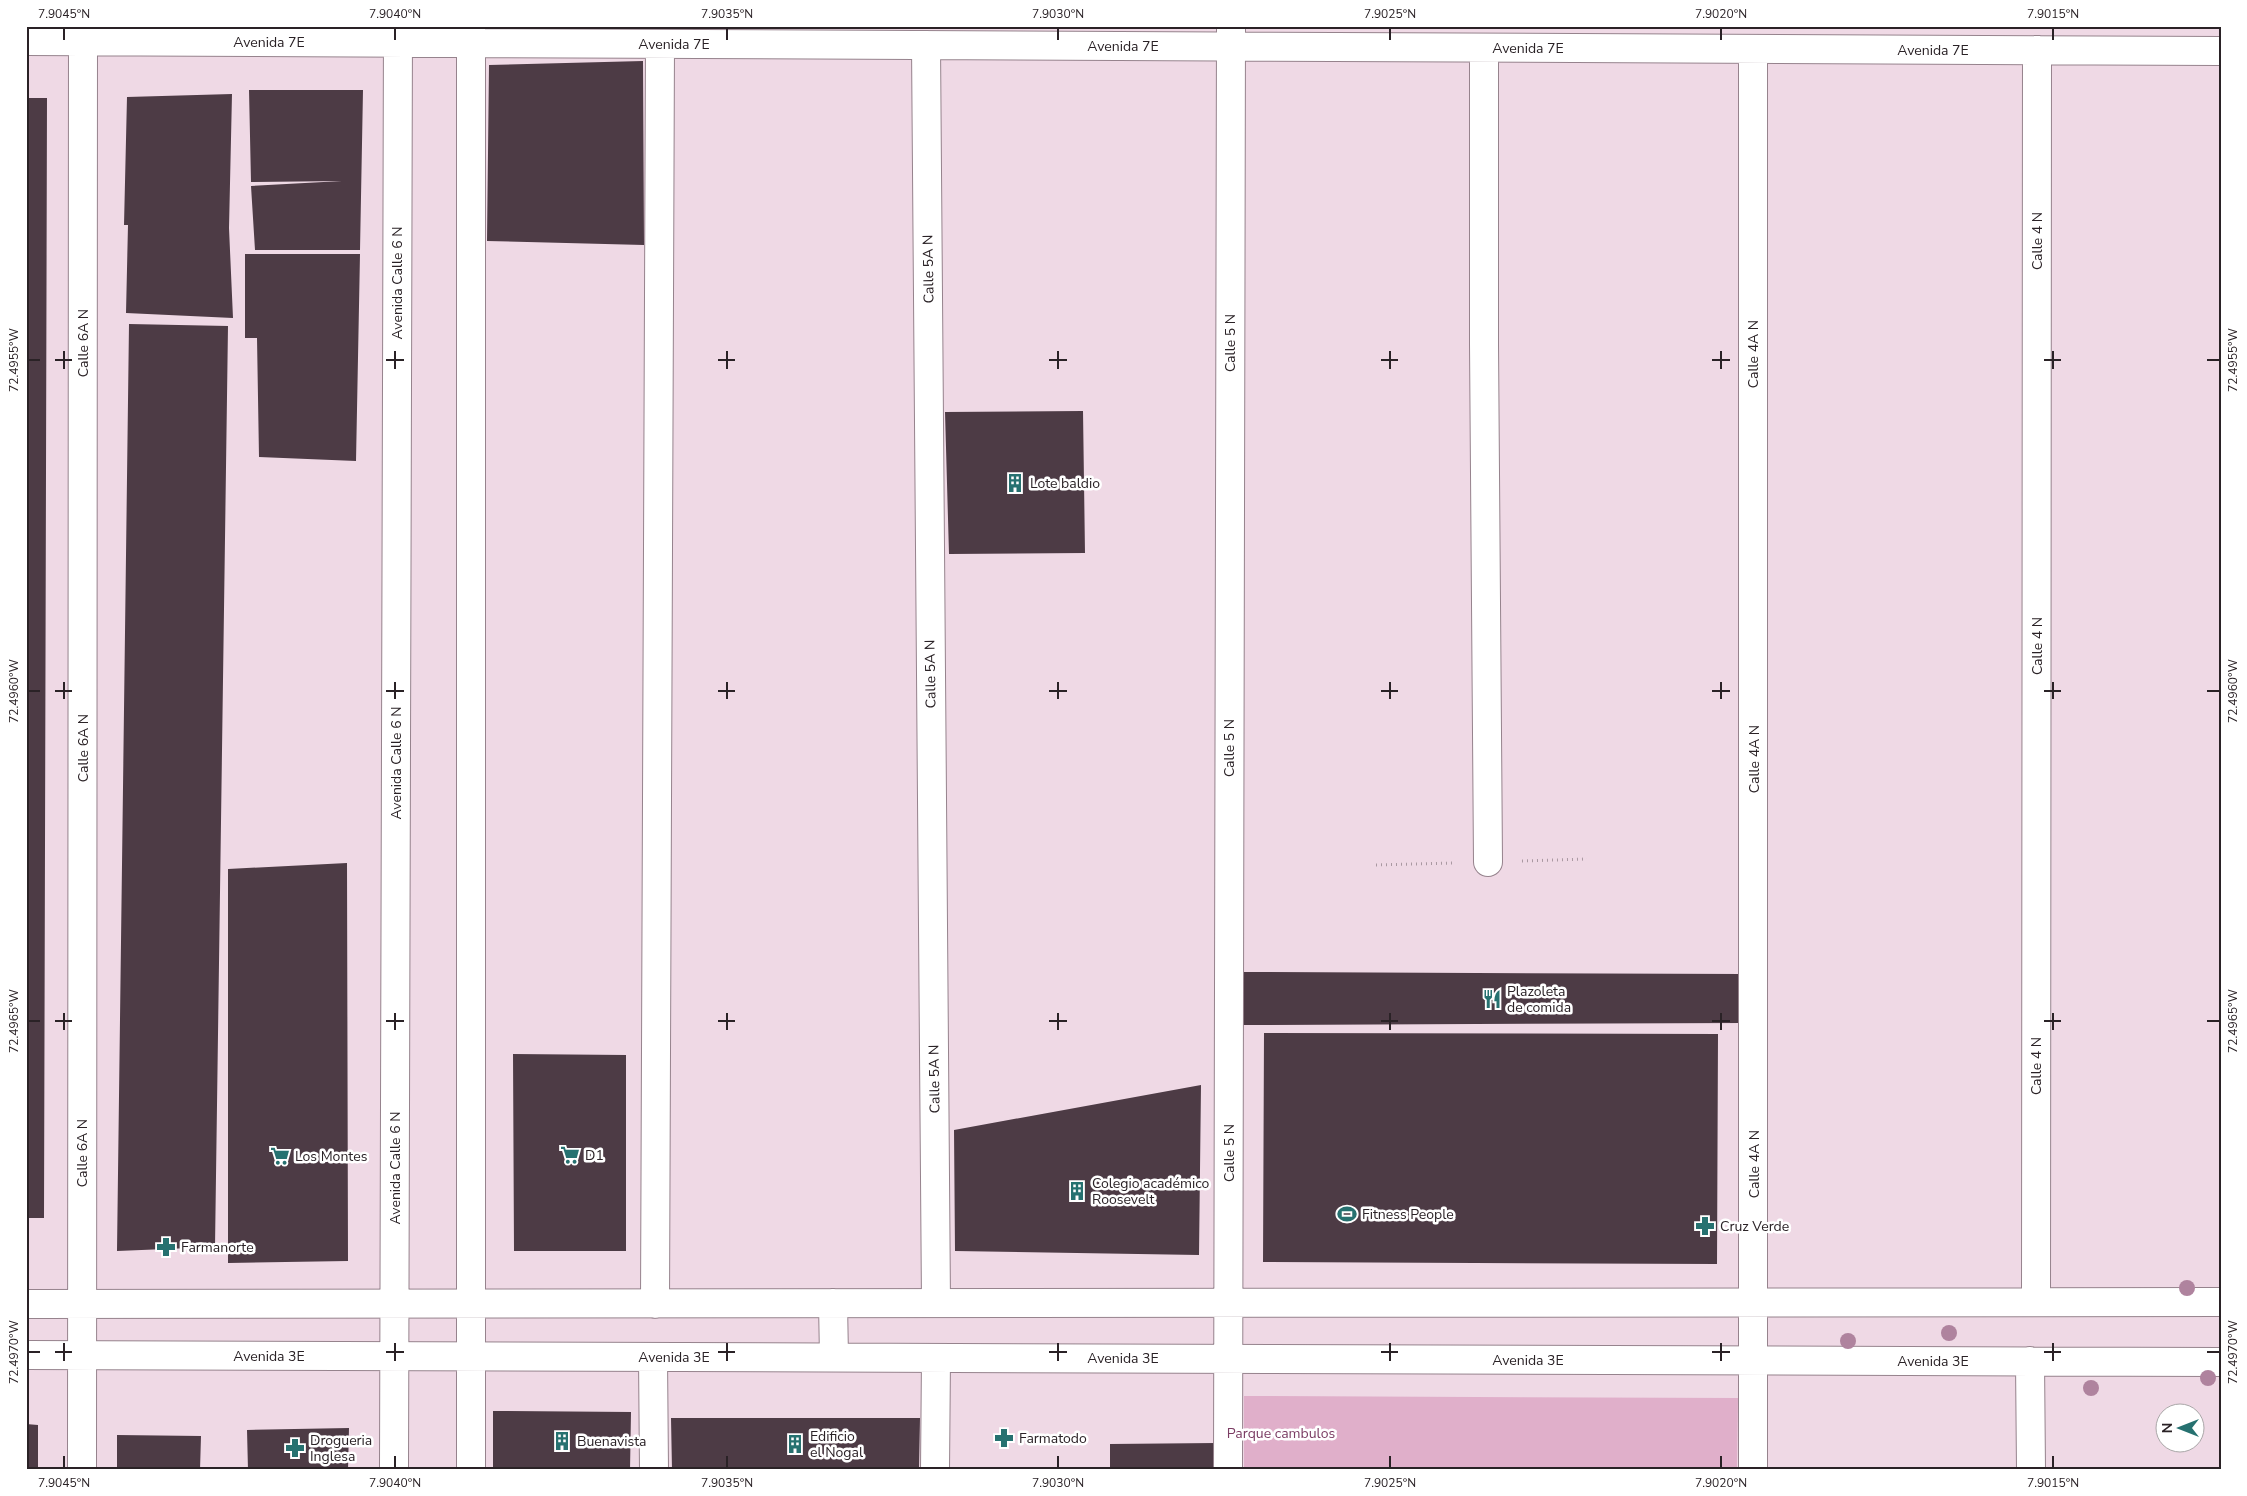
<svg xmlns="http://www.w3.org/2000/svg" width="2247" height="1496" viewBox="0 0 2247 1496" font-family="'Nunito Sans',sans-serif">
<rect width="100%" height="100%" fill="#efd9e5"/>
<path fill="#e0afca" d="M1244,1396L1738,1398L1737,1470H1244Z"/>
<path fill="#4d3b45" d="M643,61L644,245L487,241L489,65Z
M249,90H363L360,250H255L251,186L342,181L251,182Z
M232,94L229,228L233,318L126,313L128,225H124L127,97Z
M26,98H47L44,1218H26Z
M245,254H360L356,461L259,457L257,338H245Z
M129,324L228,326L215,1247L117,1251Z
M1083,411L1085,553L949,554L945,412Z
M347,863L348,1261L228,1263V869Z
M1242,972L1742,974L1744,1023L1241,1025Z
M1264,1033L1718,1034L1717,1264L1263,1262Z
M513,1054L626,1055V1251H514Z
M1201,1085L1199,1255L955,1251L954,1130Z
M493,1411L631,1412L630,1470H493Z
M671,1418H920L919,1470H672Z
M26,1424L38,1425V1470H26Z
M349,1428L348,1470H248L247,1430Z
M117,1435L201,1436L200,1470H117Z
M1216,1443V1470H1110V1444Z"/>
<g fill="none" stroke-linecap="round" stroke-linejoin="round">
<g stroke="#96838d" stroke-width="30">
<path id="minor" d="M471,26V1470
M26,41L2221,51
M926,45L936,1303
M1484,48V344L1488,862
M2036,1302L2037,50
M833,1303L834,1357
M26,1304L2221,1302
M655,1304L660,44
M26,1355L2221,1362
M653,1357L654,1470
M2030,1361L2031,1470
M82,1470L83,26
M394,1470L398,26
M935,1470L936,1358
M1228,1470L1231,26
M1753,1470V49"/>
</g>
<path stroke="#a998a1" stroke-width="3" stroke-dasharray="1 4" stroke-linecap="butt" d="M1522,861L1587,859
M1376,865L1453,863"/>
<use href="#minor" stroke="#fff" stroke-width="28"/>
</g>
<g fill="#af839e">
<circle cx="2187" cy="1288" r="8"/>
<circle cx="1949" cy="1333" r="8"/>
<circle cx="1848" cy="1341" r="8"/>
<circle cx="2208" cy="1378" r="8"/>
<circle cx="2091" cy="1388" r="8"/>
</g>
<path fill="none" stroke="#2a2226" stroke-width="2" d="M64,28V40M395,28V40M727,28V40M1058,28V40M1390,28V40M1721,28V40M2053,28V40M64,351V369M395,351V369M727,351V369M1058,351V369M1390,351V369M1721,351V369M2053,351V369M28,360H40M55,360H72M386,360H404M718,360H735M1049,360H1067M1381,360H1398M1712,360H1730M2044,360H2061M2207,360H2220M64,682V699M395,682V699M727,682V699M1058,682V699M1390,682V699M1721,682V699M2053,682V699M28,691H40M55,691H72M386,691H404M718,691H735M1049,691H1067M1381,691H1398M1712,691H1730M2044,691H2061M2207,691H2220M64,1013V1030M395,1013V1030M727,1013V1030M1058,1013V1030M1390,1013V1030M1721,1013V1030M2053,1013V1030M28,1021H40M55,1021H72M386,1021H404M718,1021H735M1049,1021H1067M1381,1021H1398M1712,1021H1730M2044,1021H2061M2207,1021H2220M64,1343V1361M395,1343V1361M727,1343V1361M1058,1343V1361M1390,1343V1361M1721,1343V1361M2053,1343V1361M28,1352H40M55,1352H72M386,1352H404M718,1352H735M1049,1352H1067M1381,1352H1398M1712,1352H1730M2044,1352H2061M2207,1352H2220M64,1456V1468M395,1456V1468M727,1456V1468M1058,1456V1468M1390,1456V1468M1721,1456V1468M2053,1456V1468"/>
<defs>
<g id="building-bare" transform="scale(1.5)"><path d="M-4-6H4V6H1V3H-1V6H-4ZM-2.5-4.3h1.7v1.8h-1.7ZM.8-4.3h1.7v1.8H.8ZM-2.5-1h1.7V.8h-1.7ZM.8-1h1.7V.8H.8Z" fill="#267170" stroke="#fff" stroke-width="2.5" paint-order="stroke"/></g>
<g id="restaurant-bare" transform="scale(1.5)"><path d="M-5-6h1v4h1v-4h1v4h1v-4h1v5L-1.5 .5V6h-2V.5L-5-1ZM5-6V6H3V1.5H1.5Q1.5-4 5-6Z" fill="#267170" stroke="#fff" stroke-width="2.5" paint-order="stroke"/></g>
<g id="supermarket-bare" transform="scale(1.5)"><path d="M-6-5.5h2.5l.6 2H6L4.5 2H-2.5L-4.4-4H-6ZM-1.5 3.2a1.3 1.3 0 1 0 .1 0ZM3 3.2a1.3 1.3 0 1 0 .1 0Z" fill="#267170" stroke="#fff" stroke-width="2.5" paint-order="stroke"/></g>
<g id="stadium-bare" transform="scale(1.5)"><path d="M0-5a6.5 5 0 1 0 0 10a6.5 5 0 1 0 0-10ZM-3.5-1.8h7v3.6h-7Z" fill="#267170" stroke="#fff" stroke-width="2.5" paint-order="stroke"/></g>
<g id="pharmacy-bare" transform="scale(1.5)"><path d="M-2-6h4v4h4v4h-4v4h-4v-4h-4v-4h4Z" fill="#267170" stroke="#fff" stroke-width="2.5" paint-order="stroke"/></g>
</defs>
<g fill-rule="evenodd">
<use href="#building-bare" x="1015" y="483"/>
<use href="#restaurant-bare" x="1492" y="999"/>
<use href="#supermarket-bare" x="570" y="1155"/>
<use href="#supermarket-bare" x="280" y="1156"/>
<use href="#building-bare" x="1077" y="1191"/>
<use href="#stadium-bare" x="1347" y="1214"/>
<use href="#pharmacy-bare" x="1705" y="1226"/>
<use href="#pharmacy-bare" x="166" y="1247"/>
<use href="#pharmacy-bare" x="1004" y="1438"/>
<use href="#building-bare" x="562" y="1441"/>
<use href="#building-bare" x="795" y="1444"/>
<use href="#pharmacy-bare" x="295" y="1448"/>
</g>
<g text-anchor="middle" stroke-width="5" stroke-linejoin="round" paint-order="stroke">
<g font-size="14" fill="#2a2226" stroke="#fff">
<text x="269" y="47">Avenida 7E</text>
<text x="674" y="49">Avenida 7E</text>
<text x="1123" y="51">Avenida 7E</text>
<text x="1528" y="53">Avenida 7E</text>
<text x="1933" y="55">Avenida 7E</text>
<text transform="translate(2037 241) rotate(-90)" y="5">Calle 4 N</text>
<text transform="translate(928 269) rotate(-91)" y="5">Calle 5A N</text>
<text transform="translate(397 283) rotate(-90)" y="5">Avenida Calle 6 N</text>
<text transform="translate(83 343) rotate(-90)" y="5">Calle 6A N</text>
<text transform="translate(1230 343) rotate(-90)" y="5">Calle 5 N</text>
<text transform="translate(1753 354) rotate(-90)" y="5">Calle 4A N</text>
<text transform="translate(2037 646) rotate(-90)" y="5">Calle 4 N</text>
<text transform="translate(930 674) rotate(-91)" y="5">Calle 5A N</text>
<text transform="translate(83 748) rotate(-90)" y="5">Calle 6A N</text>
<text transform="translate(1229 748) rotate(-90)" y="5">Calle 5 N</text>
<text transform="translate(1754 759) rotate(-90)" y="5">Calle 4A N</text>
<text transform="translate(396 763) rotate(-90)" y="5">Avenida Calle 6 N</text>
<text transform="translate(2036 1066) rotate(-90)" y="5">Calle 4 N</text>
<text transform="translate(934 1079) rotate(-91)" y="5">Calle 5A N</text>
<text transform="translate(82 1153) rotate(-90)" y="5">Calle 6A N</text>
<text transform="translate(1229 1153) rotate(-90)" y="5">Calle 5 N</text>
<text transform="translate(1754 1164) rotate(-90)" y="5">Calle 4A N</text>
<text transform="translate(395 1168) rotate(-90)" y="5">Avenida Calle 6 N</text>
<text x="269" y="1361">Avenida 3E</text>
<text x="674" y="1362">Avenida 3E</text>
<text x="1123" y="1363">Avenida 3E</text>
<text x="1528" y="1365">Avenida 3E</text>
<text x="1933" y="1366">Avenida 3E</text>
</g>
<g font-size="14" fill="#2a2226" stroke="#fff" text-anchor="start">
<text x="1030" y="488">Lote baldio</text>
<text x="1507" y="996">Plazoleta<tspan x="1507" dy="16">de comida</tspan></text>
<text x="585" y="1160">D1</text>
<text x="295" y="1161">Los Montes</text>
<text x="1092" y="1188">Colegio académico<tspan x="1092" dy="16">Roosevelt</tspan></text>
<text x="1362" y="1219">Fitness People</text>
<text x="1720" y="1231">Cruz Verde</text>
<text x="181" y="1252">Farmanorte</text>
<text x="810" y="1441">Edificio<tspan x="810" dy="16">el Nogal</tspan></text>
<text x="1019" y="1443">Farmatodo</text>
<text x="310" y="1445">Drogueria<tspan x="310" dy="16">Inglesa</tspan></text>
<text x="577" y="1446">Buenavista</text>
</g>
<g font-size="14" fill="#7b3c63" stroke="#fff">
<text x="1281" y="1438">Parque cambulos</text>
</g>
</g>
<rect width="2247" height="1496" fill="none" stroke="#ffffff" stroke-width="55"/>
<g transform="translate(2180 1428) rotate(270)"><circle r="24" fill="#ffffff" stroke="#aaa7a8"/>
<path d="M0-4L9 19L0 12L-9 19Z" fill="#267170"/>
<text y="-8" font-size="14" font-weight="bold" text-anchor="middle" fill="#2a2226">N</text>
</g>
<rect x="28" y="28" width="2192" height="1440" fill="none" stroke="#2a2226" stroke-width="2"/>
<g font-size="12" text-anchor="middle" fill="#2a2226">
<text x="64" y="18">7.9045°N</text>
<text x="395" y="18">7.9040°N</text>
<text x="727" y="18">7.9035°N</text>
<text x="1058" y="18">7.9030°N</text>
<text x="1390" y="18">7.9025°N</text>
<text x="1721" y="18">7.9020°N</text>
<text x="2053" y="18">7.9015°N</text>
<text transform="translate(2233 360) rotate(-90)" y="4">72.4955°W</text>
<text transform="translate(14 360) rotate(-90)" y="4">72.4955°W</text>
<text transform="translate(2233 691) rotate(-90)" y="4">72.4960°W</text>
<text transform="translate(14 691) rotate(-90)" y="4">72.4960°W</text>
<text transform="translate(2233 1021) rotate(-90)" y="4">72.4965°W</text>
<text transform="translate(14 1021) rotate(-90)" y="4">72.4965°W</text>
<text transform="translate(2233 1352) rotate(-90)" y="4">72.4970°W</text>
<text transform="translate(14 1352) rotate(-90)" y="4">72.4970°W</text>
<text x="64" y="1487">7.9045°N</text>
<text x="395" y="1487">7.9040°N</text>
<text x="727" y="1487">7.9035°N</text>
<text x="1058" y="1487">7.9030°N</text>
<text x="1390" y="1487">7.9025°N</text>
<text x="1721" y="1487">7.9020°N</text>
<text x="2053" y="1487">7.9015°N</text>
</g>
</svg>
